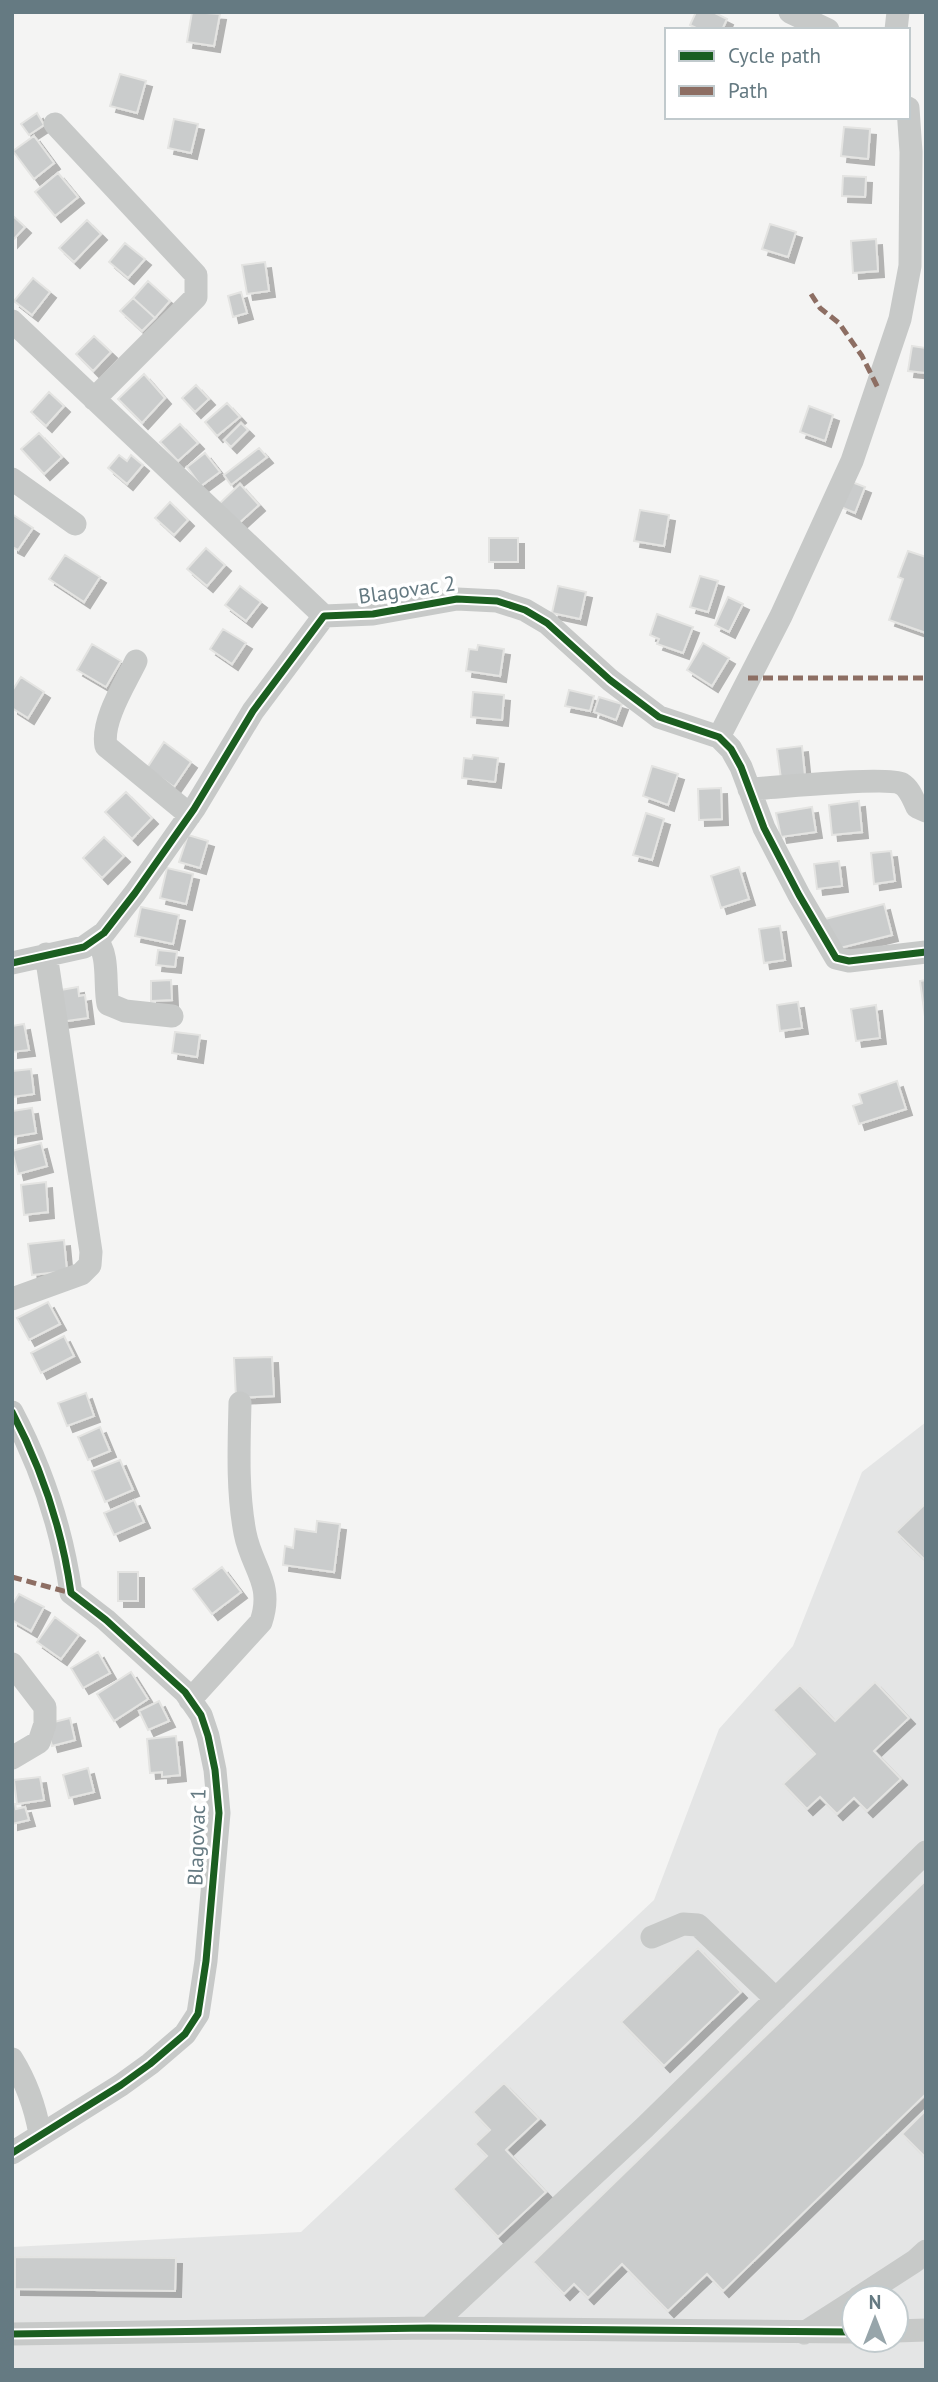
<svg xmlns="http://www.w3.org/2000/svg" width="938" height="2382" viewBox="0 0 938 2382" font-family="'PT Sans',sans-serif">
<defs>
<filter id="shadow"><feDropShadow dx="6" dy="6" stdDeviation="0" flood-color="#0004"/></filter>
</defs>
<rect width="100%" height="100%" fill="#f4f4f3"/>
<path fill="#e4e5e5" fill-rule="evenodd" d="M926,1422V2370H12V2247L301,2232L654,1900L719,1729L793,1646L862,1472ZM854,2298H896V2340H854Z"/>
<path fill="#cacccc" stroke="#e4e4e2" stroke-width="2" filter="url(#shadow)" d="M192,12L220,14L214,46L187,42Z
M696,12H713L727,19L722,30H700L690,25Z
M120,74L146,81L137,113L110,106Z
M37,113L44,125L29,135L21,124Z
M174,119L198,124L191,153L168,148Z
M844,127L870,129L868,159L841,156Z
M34,136L54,163L34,179L13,151Z
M58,173L78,197L55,216L35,192Z
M843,176L866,177L865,197L842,196Z
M12,215L25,227L12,241Z
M87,220L101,234L74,262L59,248Z
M770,224L796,232L788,257L762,249Z
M876,239L878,271L853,273L851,241Z
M125,243L145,259L128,278L109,262Z
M265,262L269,291L247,294L242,265Z
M33,278L50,292L32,315L14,301Z
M148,281L170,301L155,318L133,298Z
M241,292L247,313L233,317L228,296Z
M133,298L155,318L142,331L120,311Z
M94,336L111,352L93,371L76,354Z
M912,346L926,348V373L908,371Z
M144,374L165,398L142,423L118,399Z
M196,385L209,399L195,412L182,398Z
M49,392L64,406L46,426L31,412Z
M227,403L240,417L217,436L205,422Z
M809,406L833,415L825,441L800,432Z
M241,423L248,430L231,447L224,440Z
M180,424L198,443L178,461L160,442Z
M39,433L62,457L44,474L21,449Z
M259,448L267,457L231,485L224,475Z
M205,453L220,472L201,486L187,467Z
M119,455L127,461L131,455L143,465L127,484L108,468Z
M852,482L865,487L855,513L841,507Z
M240,484L259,505L237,525L218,505Z
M170,502L188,520L174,535L155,518Z
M640,510L669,515L664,546L634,541Z
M12,514L33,528L18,550L12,547Z
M489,538H518V562H489Z
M206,548L225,565L207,586L187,569Z
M908,551L926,557V633L889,620L903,579L898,577Z
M65,555L100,577L84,602L49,579Z
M700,576L718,581L708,612L690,607Z
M240,586L261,602L246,621L225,605Z
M558,586L586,592L580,619L552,613Z
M728,597L743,604L729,632L715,625Z
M657,614L693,627L683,653L657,644L659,639L650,635Z
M223,629L246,643L232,664L210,649Z
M703,643L729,658L712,686L687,670Z
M92,644L121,661L106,687L77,670Z
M478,645L504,649L500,676L466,671L469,649L477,650Z
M21,677L44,692L28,718L12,708V691Z
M569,690L594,696L590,711L565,706Z
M473,692L504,695L502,720L471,717Z
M599,697L622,704L616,720L594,712Z
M164,742L191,762L174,787L147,768Z
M802,746L805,776L781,779L777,749Z
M473,755L498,758L495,782L462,778L464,758L472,759Z
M652,766L678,774L668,805L643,796Z
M721,788L722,819L699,820L698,789Z
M126,792L152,818L132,839L105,812Z
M859,801L862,832L832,835L829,805Z
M812,807L816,832L781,837L776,813Z
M646,813L664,819L652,860L633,855Z
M188,835L208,841L200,868L179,862Z
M104,837L124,856L102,878L83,858Z
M891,851L895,881L874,884L871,853Z
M839,861L842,886L817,889L814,864Z
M739,867L749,899L721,908L711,876Z
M167,868L193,874L186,904L160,898Z
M884,904L892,935L832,950L825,919Z
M141,907L179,915L173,944L135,936Z
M780,926L785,960L764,963L759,929Z
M158,950L177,952L175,967L156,965Z
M171,980L172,1000L151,1001V981Z
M926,980V1024L920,981Z
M78,987L79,996L85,995L88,1018L60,1022L55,991Z
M798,1002L802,1028L780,1031L777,1005Z
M876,1005L880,1038L856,1041L851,1009Z
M24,1024L29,1050L12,1052V1026Z
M175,1032L200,1035L197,1057L172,1053Z
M31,1069L34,1094L12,1097V1071Z
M897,1081L906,1109L859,1124L853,1106L862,1103L859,1094Z
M32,1108L36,1133L12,1137V1111Z
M41,1143L47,1166L18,1174L12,1151Z
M46,1182L48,1212L24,1215L21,1185Z
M64,1240L67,1271L32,1275L28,1244Z
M48,1302L60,1324L29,1340L17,1318Z
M64,1336L74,1356L41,1373L31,1353Z
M272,1357L274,1396L236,1398L234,1358Z
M86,1393L94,1416L67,1426L58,1403Z
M100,1427L110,1451L88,1460L78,1437Z
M120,1460L133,1490L105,1502L92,1471Z
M134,1500L144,1522L114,1535L104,1513Z
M926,1503V1561L896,1532Z
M317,1521L340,1524L334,1572L283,1565L285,1546L293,1548L295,1529L316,1532Z
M222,1567L241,1592L212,1614L193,1589Z
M118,1572H138V1601H118Z
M19,1594L44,1607L31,1631L12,1620V1605Z
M55,1617L79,1635L61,1659L37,1642Z
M98,1652L110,1673L83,1688L71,1668Z
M131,1672L148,1699L114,1721L97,1694Z
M875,1682L909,1718L874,1751L901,1779L867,1811L854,1798L837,1814L820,1797L807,1809L783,1784L815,1754L773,1710L800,1685L835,1721Z
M159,1701L169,1721L148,1730L139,1711Z
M70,1718L75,1740L52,1746L46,1724Z
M176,1736L180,1775L162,1777V1772L150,1773L147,1739Z
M88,1768L94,1792L69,1798L63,1775Z
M40,1777L44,1800L17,1804L14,1780Z
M12,1804H15L16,1809L25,1807L29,1820L12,1824Z
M926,1880V2094L723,2291L707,2274L668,2311L622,2264L588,2298L574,2284L564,2294L533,2262Z
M698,1948L741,1992L664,2066L621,2022Z
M504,2083L539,2119L506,2150L546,2192L498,2237L453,2189L487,2156L475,2144L490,2130L473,2112Z
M926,2110V2158L902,2134Z
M15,2257L176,2258L175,2291L15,2289Z"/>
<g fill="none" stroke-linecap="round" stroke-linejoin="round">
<path stroke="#c7c9c8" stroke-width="23" d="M790,12L828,30
M896,30L898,12
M55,124L196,275V297L94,399
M12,321L324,616
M12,479L75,524
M136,661C125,684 101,721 106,746L190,815
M719,737L781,616L852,461L900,319L910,266L911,152L908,108
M749,789C774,788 887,776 902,784C910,789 913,799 917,807L926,811
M96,940C110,954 104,985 108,1004L125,1011L172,1016
M12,963L84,947L104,933L135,893L194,809L253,711L324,616L373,614L457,599L497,601L525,610L547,623L610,680L659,717L719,737L731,749L741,767L764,828L799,895L836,958L849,961L926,952
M12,1299L81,1274L90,1265L91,1252L46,954
M12,1412C42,1469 62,1529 71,1593L106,1620L185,1692L201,1715L208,1736L215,1770L219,1813L206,1961L198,2014L185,2034L150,2064L121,2085L12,2153
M12,1664L45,1707V1724L39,1742L12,1758
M190,1700L261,1622C274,1583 252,1569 245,1533C237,1491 239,1446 240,1403
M652,1937L683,1924L698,1925L776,1999
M12,2059C27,2083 35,2106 40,2134
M858,2298L915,2261L926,2251
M429,2328L645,2127L926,1852
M896,2331L926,2330
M804,2333L854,2301
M12,2334L429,2328L854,2332"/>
<path stroke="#8d6e63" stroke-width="5" stroke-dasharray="10 5" stroke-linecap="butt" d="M811,294L820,308L839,323L862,356L878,388
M748,678H926
M12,1577L71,1593"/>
<g stroke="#fff" stroke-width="11">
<path id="cycleway" d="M12,963L84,947L104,933L135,893L194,809L253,711L324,616L373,614L457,599L497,601L525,610L547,623L610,680L659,717L719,737L731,749L741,767L764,828L799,895L836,958L849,961L926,952
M12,1412C42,1469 62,1529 71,1593L106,1620L185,1692L201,1715L208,1736L215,1770L219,1813L206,1961L198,2014L185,2034L150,2064L121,2085L12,2153
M12,2334L429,2328L854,2332"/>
</g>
<use href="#cycleway" stroke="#1b5e20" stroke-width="7"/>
</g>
<g text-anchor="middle" stroke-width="7" stroke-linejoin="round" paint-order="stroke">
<g font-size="21" fill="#657a82" stroke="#fff">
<text transform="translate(407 590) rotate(-8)" y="7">Blagovac 2</text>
<text transform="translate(197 1837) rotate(-88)" y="7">Blagovac 1</text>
</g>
</g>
<rect width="938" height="2382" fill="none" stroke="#657a82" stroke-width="28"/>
<rect x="665" y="28" width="245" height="91" fill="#ffffff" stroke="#c1cacd" stroke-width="2"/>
<rect x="679" y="51" width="35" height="10" fill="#1b5e20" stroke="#c1cacd" stroke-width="2"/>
<text x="728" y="63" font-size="21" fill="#657a82">Cycle path</text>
<rect x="679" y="86" width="35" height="10" fill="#8d6e63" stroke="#c1cacd" stroke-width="2"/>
<text x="728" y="98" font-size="21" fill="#657a82">Path</text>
<g transform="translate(875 2319)"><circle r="33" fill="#ffffff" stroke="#c1cacd" stroke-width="2"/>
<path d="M0-5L12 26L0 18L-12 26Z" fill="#97a5aa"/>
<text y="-10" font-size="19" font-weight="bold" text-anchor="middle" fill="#657a82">N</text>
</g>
</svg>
